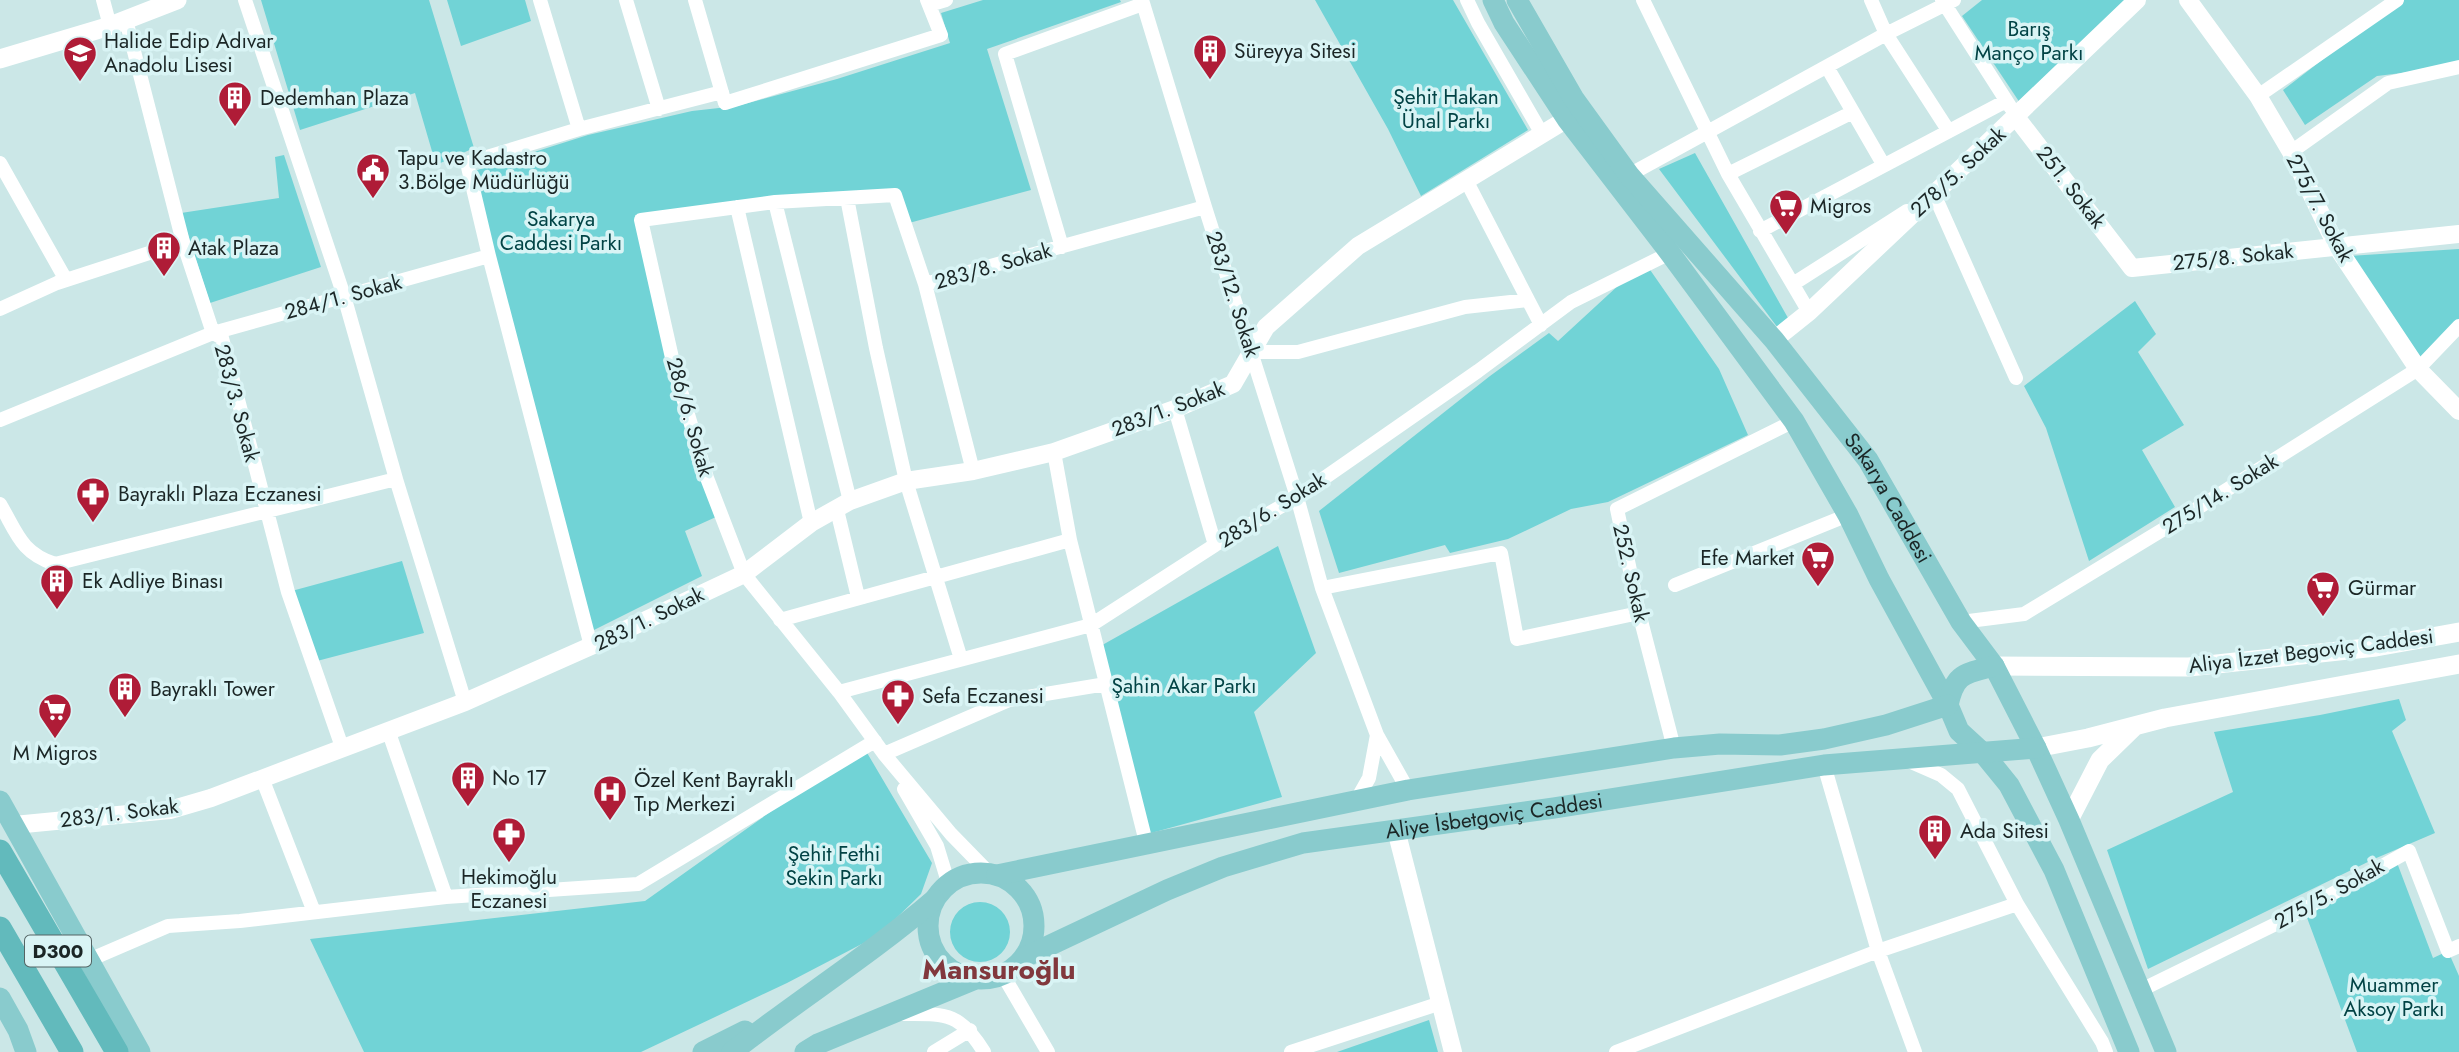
<svg xmlns="http://www.w3.org/2000/svg" width="2459" height="1052" viewBox="0 0 2459 1052" font-family="Jost,sans-serif">
<rect width="100%" height="100%" fill="#cbe7e7"/>
<path fill="#71d3d6" d="M261,0H429L474,148L436,165L415,93L300,130Z
M447,0H525L531,21L461,46Z
M983,0H1120L1121,2L987,49L1031,190L909,223L895,195L635,215L670,377L716,517L685,531L702,576L588,633L471,172L588,135L692,111L737,106L837,79L950,43L941,13Z
M1315,0H1453L1528,130L1421,196L1388,129Z
M1982,0H2125L2022,106L1962,16Z
M2400,0H2459V66L2377,76L2305,125L2283,90Z
M1695,153L1792,325L1781,332L1659,169Z
M284,155L321,267L210,303L181,213L279,198L275,157Z
M2459,249V330L2426,365L2349,256Z
M1646,264L1719,369L1748,435L1608,502L1571,509L1508,539L1450,553L1445,545L1339,573L1319,511L1490,376L1549,333L1558,341L1621,283Z
M2135,301L2156,334L2138,352L2184,425L2142,450L2175,507L2089,561L2046,428L2024,386Z
M1278,546L1316,653L1254,712L1282,797L1144,835L1097,648Z
M402,561L424,633L317,661L288,592Z
M2399,699L2406,720L2392,731L2435,833L2374,859L2148,969L2107,850L2233,792L2214,732L2320,715Z
M863,746L932,863L921,894L879,935L787,983L641,1052H364L310,939L645,901Z
M2396,860L2433,958L2448,951L2459,976V1052H2357L2306,915Z
M950 932a30 30 0 1 1 60 0a30 30 0 1 1-60 0Z
M1429,1020L1438,1052H1337Z"/>
<g fill="none" stroke-linecap="round" stroke-linejoin="round">
<path stroke="#fff" stroke-width="14" d="M103,0L110,26
M245,0L344,296L396,479
M540,0L579,129L722,92
M626,0L659,109
M695,0L725,103L941,35L927,0
M1142,0L1205,207L1297,497L1322,588L1377,735L1408,790
M1467,0L1478,23L1542,134
M1643,0L1728,174L1809,312
M1871,0L1886,34L1948,130
M1942,0L2011,108
M929,5L946,0
M126,20L183,242L213,333L222,338L288,592L342,747
M1827,67L1883,164
M2258,96L2397,0
M2291,152L2388,83L2459,67
M0,163L66,280
M1728,174L1853,112
M1629,175L1886,34L1954,0
M1466,180L1541,325
M847,198L876,348L906,481L961,659
M1928,199L1934,194L2016,378
M775,202L850,501
M737,207L811,523
M1760,231L2006,101
M1062,247L1005,54L1143,4
M489,256L591,646
M925,284L895,195L775,202L641,220L675,371L707,478L744,574L839,692L884,754L951,834L990,874
M1793,284L1907,211
M0,309L57,283L183,242
M1251,352H1298L1465,307L1528,300
M1175,409L1215,545
M0,420L213,333L489,256L467,163L579,129
M1054,452L1070,540L1147,846
M973,471L925,284L1205,207
M0,504C17,533 21,553 55,564L396,479L465,702
M837,510L858,597
M1675,585L1848,515
M1322,588L1501,553L1517,639L1639,613
M780,620L1070,540
M1961,622L2024,614L2182,518L2418,369L2459,326
M839,692L1091,625L1215,545L1297,497L1478,371L1571,302L1670,253
M388,730L446,897L638,884L875,741
M1674,748L1639,613L1617,509L1794,421
M884,754L1009,700L1106,684
M1909,761L1941,775L1958,789L2017,904L2102,1042L2106,1052
M1824,765L1878,951L1915,1052
M262,778L314,912
M904,789L937,846L948,882
M1356,801L1369,778L1377,735
M89,960L168,926L240,921L446,897
M1003,975L1048,1052
M2141,990L2294,915L2409,851L2448,951L2459,946
M901,1014C945,1014 959,1011 984,1052
M934,1052L970,1030
M1291,1052L1441,1003
M1616,1052L1878,951L2017,904"/>
<path stroke="#fff" stroke-width="18" d="M2188,0L2258,96L2291,152L2337,247L2418,369L2459,411
M2016,117L2132,268L2459,234
M1774,340L1809,312L1934,194L2137,0
M14,825L170,810L211,798L465,702L591,646L744,574L811,523L850,501L906,481L973,471L1054,452L1175,409L1233,384L1266,327L1358,246L1567,119
M1396,830L1453,1052"/>
<path stroke="#fff" stroke-width="19" d="M0,59L110,26L177,0
M1994,666L2189,667L2376,647L2459,632
M2036,748L2088,738L2165,718L2459,664
M2069,820L2100,760L2134,727"/>
<g stroke="#89cbcd" stroke-width="21">
<path d="M1493,0L1504,23L1567,119L1670,253L1794,421L1848,515L1879,579L1948,705L1959,731L1983,753L2009,785L2054,870L2129,1052"/>
<path id="s1" d="M1517,0L1574,99L1629,175L1774,340L1868,460L1961,622L1994,666L2036,748L2069,820L2166,1052"/>
<path d="M1948,705C1955,673 1964,674 1994,666"/>
<path d="M0,801L140,1052"/>
<circle cx="981" cy="926" r="53"/>
<path d="M997,875L1408,790L1674,748L1720,744L1780,745L1824,739L1886,725L1948,705"/>
<path id="s2" d="M1025,957L1167,890L1223,867L1303,843L1554,808L1824,765L2036,748"/>
<path d="M0,998L18,1030L26,1052"/>
<path d="M703,1052L745,1031"/>
<path d="M732,1052C798,1000 870,955 934,900"/>
<path d="M805,1052L818,1044L973,980"/>
</g>
<path stroke="#62babc" stroke-width="23" d="M0,851L117,1052
M0,928L72,1052"/>
</g>
<defs>
<g id="building-pin" transform="scale(1.75)"><path d="M0 17L-7.5 6A9.5 9.5 0 1 1 7.5 6Z" fill="#af1c37" stroke="#d9f4f5"/><path d="M-4-6H4V6H1V3H-1V6H-4ZM-2.5-4.3h1.7v1.8h-1.7ZM.8-4.3h1.7v1.8H.8ZM-2.5-1h1.7V.8h-1.7ZM.8-1h1.7V.8H.8Z" fill="#fff"/></g>
<g id="school-pin" transform="scale(1.75)"><path d="M0 17L-7.5 6A9.5 9.5 0 1 1 7.5 6Z" fill="#af1c37" stroke="#d9f4f5"/><path d="M0-5L7-2L0 1L-7-2ZM-4 1L0 2.5L4 1V4Q0 6-4 4Z" fill="#fff"/></g>
<g id="civic-pin" transform="scale(1.75)"><path d="M0 17L-7.5 6A9.5 9.5 0 1 1 7.5 6Z" fill="#af1c37" stroke="#d9f4f5"/><path d="M-.6-6.5H3V-4.5H.6V-3L4-1V1h2V6H-6V1h2V-1L-.6-3ZM-1.2 2.5V6h2.4V2.5Z" fill="#fff"/></g>
<g id="supermarket-pin" transform="scale(1.75)"><path d="M0 17L-7.5 6A9.5 9.5 0 1 1 7.5 6Z" fill="#af1c37" stroke="#d9f4f5"/><path d="M-6-5.5h2.5l.6 2H6L4.5 2H-2.5L-4.4-4H-6ZM-1.5 3.2a1.3 1.3 0 1 0 .1 0ZM3 3.2a1.3 1.3 0 1 0 .1 0Z" fill="#fff"/></g>
<g id="pharmacy-pin" transform="scale(1.75)"><path d="M0 17L-7.5 6A9.5 9.5 0 1 1 7.5 6Z" fill="#af1c37" stroke="#d9f4f5"/><path d="M-2-6h4v4h4v4h-4v4h-4v-4h-4v-4h4Z" fill="#fff"/></g>
<g id="hospital-pin" transform="scale(1.75)"><path d="M0 17L-7.5 6A9.5 9.5 0 1 1 7.5 6Z" fill="#af1c37" stroke="#d9f4f5"/><path d="M-5-5h3v3.5h4V-5h3V5h-3V1.5h-4V5h-3Z" fill="#fff"/></g>
</defs>
<g fill-rule="evenodd">
<use href="#building-pin" x="1210" y="51"/>
<use href="#school-pin" x="80" y="53"/>
<use href="#building-pin" x="235" y="98"/>
<use href="#civic-pin" x="373" y="170"/>
<use href="#supermarket-pin" x="1786" y="206"/>
<use href="#building-pin" x="164" y="248"/>
<use href="#pharmacy-pin" x="93" y="494"/>
<use href="#supermarket-pin" x="1818" y="558"/>
<use href="#building-pin" x="57" y="581"/>
<use href="#supermarket-pin" x="2323" y="588"/>
<use href="#building-pin" x="125" y="689"/>
<use href="#pharmacy-pin" x="898" y="696"/>
<use href="#supermarket-pin" x="55" y="710"/>
<use href="#building-pin" x="468" y="778"/>
<use href="#hospital-pin" x="610" y="792"/>
<use href="#building-pin" x="1935" y="831"/>
<use href="#pharmacy-pin" x="509" y="834"/>
</g>
<g text-anchor="middle" stroke-width="7" stroke-linejoin="round" paint-order="stroke">
<rect fill="#d9f4f5" stroke="#546464" stroke-width="2" x="25" y="935.5" width="66" height="31" rx="5"/>
<g font-size="19" font-weight="bold" fill="#1b2626">
<text x="58" y="958">D300</text>
</g>
<g font-size="21" fill="#024345" stroke="#d9f4f5">
<text x="2029" y="36">Barış<tspan x="2029" dy="24">Manço Parkı</tspan></text>
<text x="1446" y="104">Şehit Hakan<tspan x="1446" dy="24">Ünal Parkı</tspan></text>
<text x="561" y="226">Sakarya<tspan x="561" dy="24">Caddesi Parkı</tspan></text>
<text x="1184" y="693">Şahin Akar Parkı</text>
<text x="834" y="861">Şehit Fethi<tspan x="834" dy="24">Sekin Parkı</tspan></text>
<text x="2394" y="992">Muammer<tspan x="2394" dy="24">Aksoy Parkı</tspan></text>
</g>
<g font-size="21" fill="#1b2626" stroke="#d9f4f5" text-anchor="start">
<text x="104" y="48">Halide Edip Adıvar<tspan x="104" dy="24">Anadolu Lisesi</tspan></text>
<text x="1234" y="58">Süreyya Sitesi</text>
<text x="260" y="105">Dedemhan Plaza</text>
<text x="398" y="165">Tapu ve Kadastro<tspan x="398" dy="24">3.Bölge Müdürlüğü</tspan></text>
<text x="1810" y="213">Migros</text>
<text x="188" y="255">Atak Plaza</text>
<text x="118" y="501">Bayraklı Plaza Eczanesi</text>
<text x="1794" y="565" text-anchor="end">Efe Market</text>
<text x="82" y="588">Ek Adliye Binası</text>
<text x="2348" y="595">Gürmar</text>
<text x="150" y="696">Bayraklı Tower</text>
<text x="922" y="703">Sefa Eczanesi</text>
<text x="55" y="760" text-anchor="middle">M Migros</text>
<text x="492" y="785">No 17</text>
<text x="634" y="787">Özel Kent Bayraklı<tspan x="634" dy="24">Tıp Merkezi</tspan></text>
<text x="1960" y="838">Ada Sitesi</text>
<text x="509" y="884" text-anchor="middle">Hekimoğlu<tspan x="509" dy="24">Eczanesi</tspan></text>
</g>
<g font-size="21" fill="#1b2626" stroke="#d9f4f5">
<text transform="translate(1958 172) rotate(-43)" y="7">278/5. Sokak</text>
<text transform="translate(2071 187) rotate(52)" y="7">251. Sokak</text>
<text transform="translate(2320 208) rotate(62)" y="7">275/7. Sokak</text>
<text transform="translate(2233 257) rotate(-6)" y="7">275/8. Sokak</text>
<text transform="translate(993 266) rotate(-16)" y="7">283/8. Sokak</text>
<text transform="translate(1233 294) rotate(72)" y="7">283/12. Sokak</text>
<text transform="translate(343 297) rotate(-15)" y="7">284/1. Sokak</text>
<text transform="translate(237 403) rotate(75)" y="7">283/3. Sokak</text>
<text transform="translate(1168 409) rotate(-21)" y="7">283/1. Sokak</text>
<text transform="translate(690 417) rotate(74)" y="7">286/6. Sokak</text>
<text transform="translate(2220 494) rotate(-32)" y="7">275/14. Sokak</text>
<text dy="7" stroke="none"><textPath href="#s1" startOffset="623">Sakarya Caddesi</textPath></text>
<text transform="translate(1272 510) rotate(-32)" y="7">283/6. Sokak</text>
<text transform="translate(1631 573) rotate(77)" y="7">252. Sokak</text>
<text transform="translate(649 619) rotate(-26)" y="7">283/1. Sokak</text>
<text transform="translate(2311 651) rotate(-7)" y="7">Aliya İzzet Begoviç Caddesi</text>
<text transform="translate(119 813) rotate(-7)" y="7">283/1. Sokak</text>
<text dy="7" stroke="none"><textPath href="#s2" startOffset="494">Aliye İsbetgoviç Caddesi</textPath></text>
<text transform="translate(2329 894) rotate(-29)" y="7">275/5. Sokak</text>
</g>
<g font-size="28" font-weight="bold" fill="#81383d" stroke="#d9f4f5">
<text x="999" y="979">Mansuroğlu</text>
</g>
</g>
</svg>
